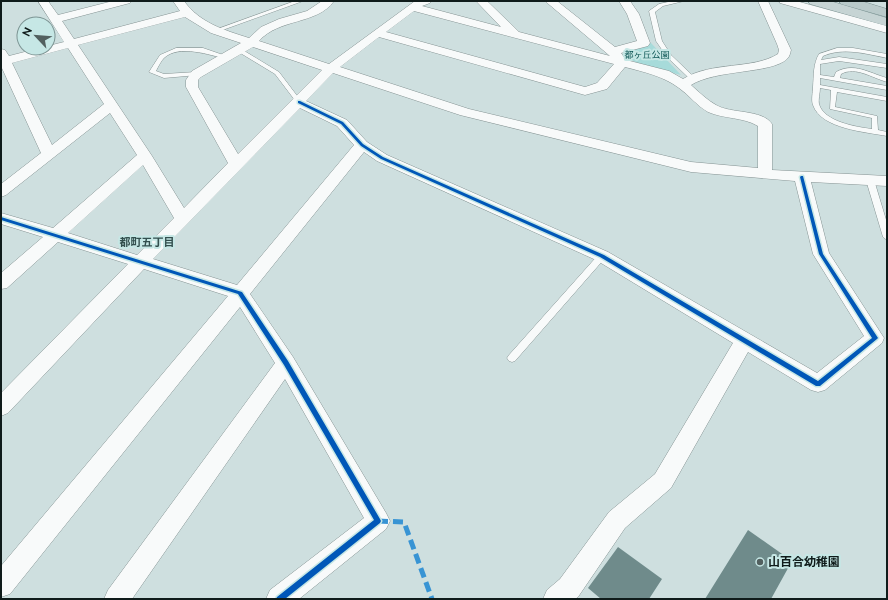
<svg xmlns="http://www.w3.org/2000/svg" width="888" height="600" viewBox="0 0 888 600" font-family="Raleway,'Noto Sans JP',sans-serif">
<rect width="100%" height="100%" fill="#cedfdf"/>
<path fill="#a7dbda" d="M651,43L681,75C662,70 640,68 625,55L627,50Z"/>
<path fill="#6f8b8b" d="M748,530L792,561L771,599H705Z
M618,547L662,579L649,599H601L588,588Z"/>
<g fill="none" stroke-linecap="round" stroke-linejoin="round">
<g stroke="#859393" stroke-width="1">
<path id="service" d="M295,1H303L217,32L212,31Z
M673,1H684L663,6L655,12L662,41L671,55L694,77V79H690L667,57L656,41L649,11L659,4Z
M203,48L229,57L226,59C210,55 179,44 164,58C161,61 158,67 156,71L164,74L196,72L199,74L198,75L164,78L149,72L160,55L176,48Z
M837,48H853L887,54V58C866,54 844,47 823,56L821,60L839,57L887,64V68L839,61L820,64V75L834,77L836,72C854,62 869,73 887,78V82C872,78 856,66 841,74L840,78L887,86V90L820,78V85L887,97V101L837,92L835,107L877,116L878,130L887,132V136C866,132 821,129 813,105C811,100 813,92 813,87C814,75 813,64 819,54ZM820,88L831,90L830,109L872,118V129C857,127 824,122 819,104C818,100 820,93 820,88Z
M237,49H241L279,72L301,101V103H297L275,74L237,51Z
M867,178H870L874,180L887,223V240L883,237L866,180Z
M602,253L605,254L606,256L605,258L515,361L512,362L509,361L507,358L509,355L599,254Z"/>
</g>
<g stroke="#859393" stroke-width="1">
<path id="minor" d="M38,1H48L58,15L113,1H131L130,3L62,21L74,39L180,11L173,1H184C200,23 224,30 249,38L261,27L279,19L307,11L322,1H334C317,25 279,18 259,41L329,64L415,1H431L430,3L422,6L501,27L476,1H487L519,32L610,56L545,1H557L615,47L637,41L627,14L619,1H630L639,14L650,43L648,46L621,53L626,60L669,71L683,79C712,61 752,70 778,54L779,50L777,44L758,1H768L791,50C790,53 790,56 787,59C771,74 717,69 691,85C699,92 707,100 716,105C731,114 762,109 772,124V170L887,176V186L811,182L829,253L884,338L882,343L825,390L818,392L811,390L748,352L671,488L625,528L578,597L575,599H543L547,590L560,579L609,512L655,474L733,343L596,260L377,161L364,152L250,294L293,357L386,513L390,521L386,529L299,599H266L270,590L364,518L285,379L132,599H104L108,590L275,363L240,307L10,594L1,597V566L228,296L144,269L8,413L1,416V393L128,264L58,242L7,288L1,289V273L43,237L1,224V213L53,228L137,155L110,113L6,195L1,197V184L41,153L1,66V49L5,50L9,56L40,48H48V46L64,42ZM414,11L614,64L597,83L585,87L386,32ZM185,17L211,33L241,43L192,71L186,80V87L228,163L184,208L152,156L78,45ZM379,37L585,95L607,89L625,67C644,72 663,76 679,88C689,95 697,106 708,112C724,119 743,117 758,126V168L691,162L469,109L340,67ZM253,47L322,70L238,154L198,87V80L201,77ZM68,48L104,104L52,145L12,63ZM333,73L460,115L691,172L795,181L813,254L864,336L817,373L608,252L387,155L367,142L347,120L306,101ZM300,108L337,126L354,145L237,285L153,259ZM143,165L174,218L137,255L68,233Z
M779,1H796L887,26V33L780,3Z"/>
</g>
<g stroke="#799191" stroke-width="1">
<path id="trunk" d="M808,1H830L887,18V26L810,4Z"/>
</g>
<g stroke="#799191" stroke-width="1">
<path id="motorway" d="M839,1H861L887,9V17L841,4Z"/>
</g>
<use href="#service" fill="#f8fafa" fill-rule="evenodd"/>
<use href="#minor" fill="#f8fafa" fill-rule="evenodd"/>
<use href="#trunk" fill="#c6d4d4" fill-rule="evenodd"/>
<use href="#motorway" fill="#b9caca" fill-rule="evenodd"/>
<path stroke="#3894d4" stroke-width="5" stroke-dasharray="10 5" stroke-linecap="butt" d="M378,521L404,522L432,599"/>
<g stroke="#c6e7e5" stroke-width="3">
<path id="cycleway" d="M298,101H300L343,122L363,144L383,157L604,255L818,381L872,338L819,254L800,177L801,176H803L823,254L878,338L877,339L820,386H816L600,257L381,159L361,146L341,124L298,103Z
M1,217L242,292L288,361L380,519L381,521L380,523L285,599H276L277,597L374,520L284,365L238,294L1,220Z"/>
</g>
<use href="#cycleway" fill="#0057b8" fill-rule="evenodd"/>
</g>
<circle fill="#52605f" stroke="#c6e7e5" stroke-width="1.5" cx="760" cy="562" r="4"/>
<g text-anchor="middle" stroke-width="4" stroke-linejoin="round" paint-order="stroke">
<g font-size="9" fill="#0b5554" stroke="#c6e7e5">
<text x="647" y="58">都ヶ丘公園</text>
</g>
<g font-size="11" font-weight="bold" fill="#334f4e" stroke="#c6e7e5">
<text x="147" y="246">都町五丁目</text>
</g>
<g font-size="12" font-weight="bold" fill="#0f1b1a" stroke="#c6e7e5" text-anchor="start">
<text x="768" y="566">山百合幼稚園</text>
</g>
</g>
<rect width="888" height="600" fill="none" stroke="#0f1b1a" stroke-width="4"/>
<g transform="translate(36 36) rotate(296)"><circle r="19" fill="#c6e7e5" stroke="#7d9594"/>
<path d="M0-3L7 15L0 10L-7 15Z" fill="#52605f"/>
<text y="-6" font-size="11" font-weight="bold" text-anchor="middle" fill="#0f1b1a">N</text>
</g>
</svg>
